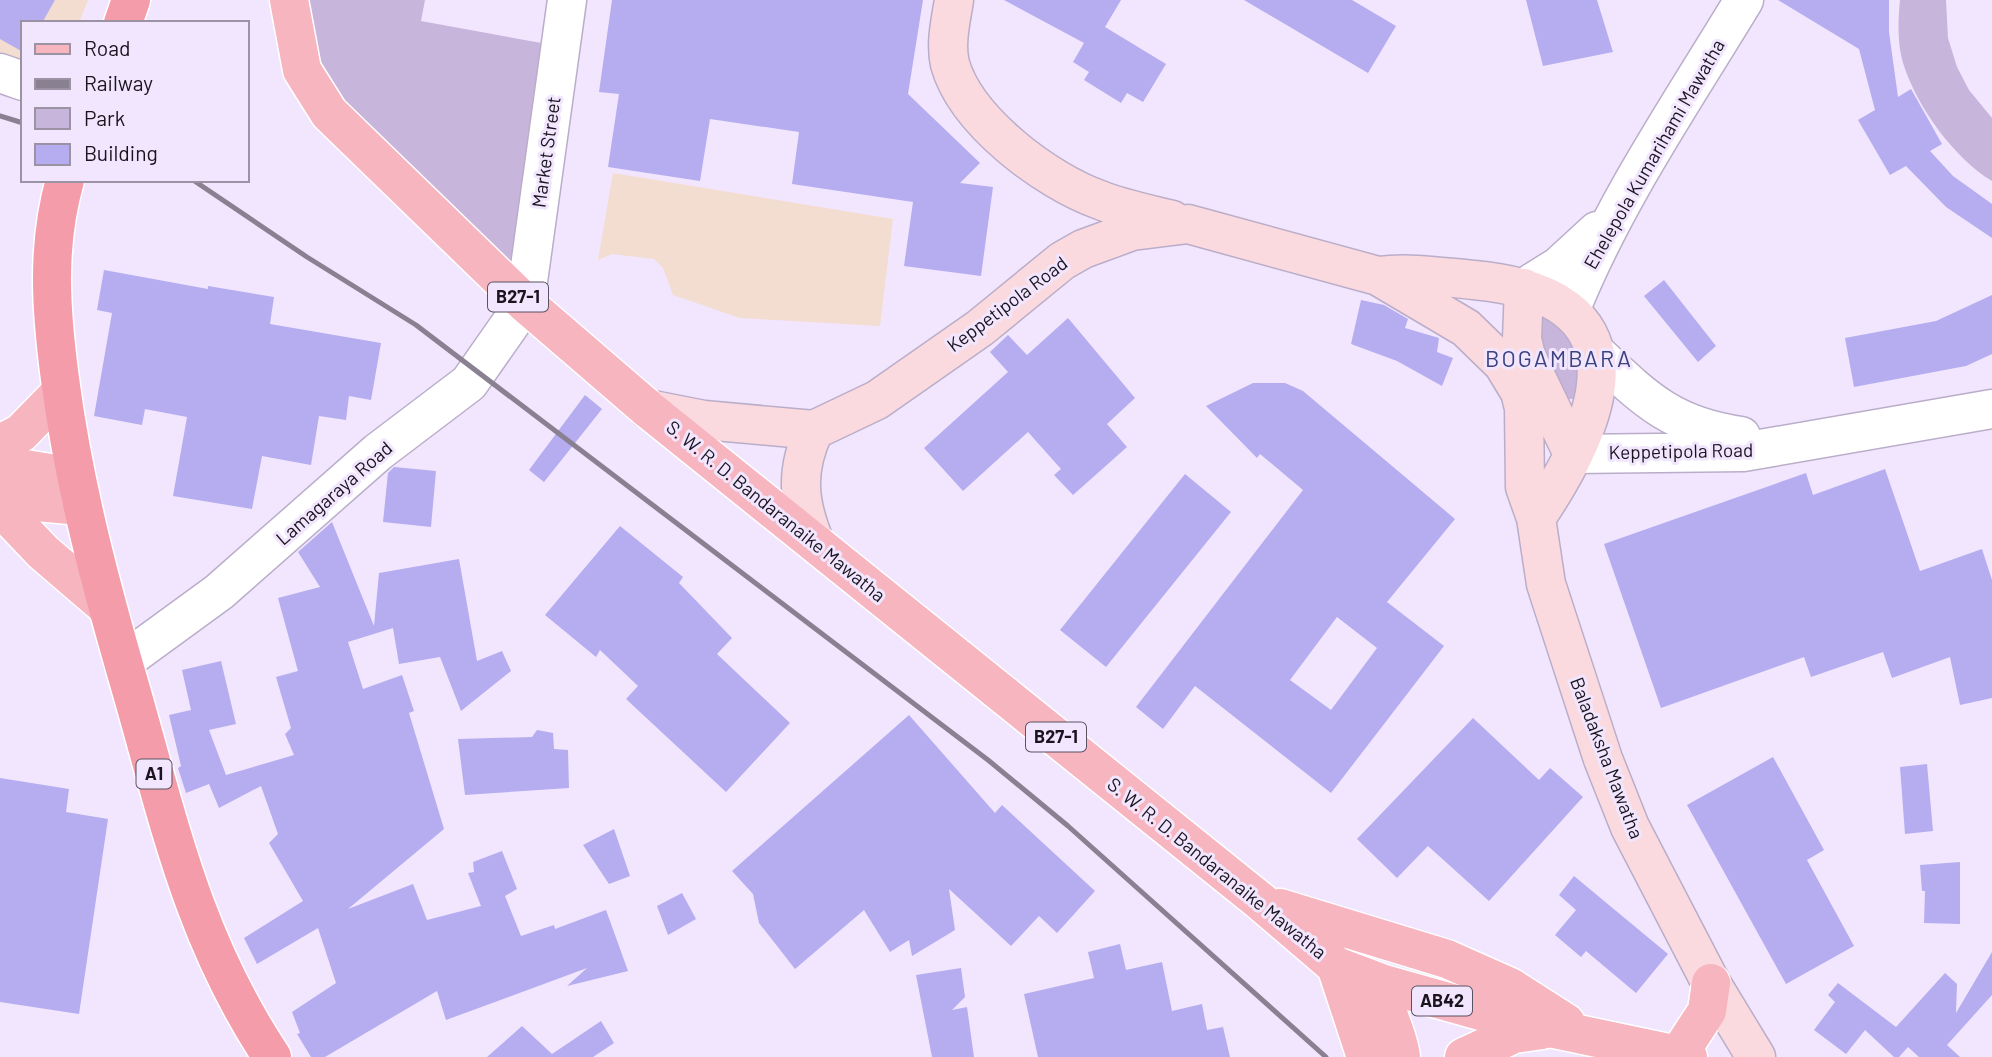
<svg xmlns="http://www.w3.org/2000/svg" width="1992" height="1057" viewBox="0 0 1992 1057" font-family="Barlow,sans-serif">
<rect width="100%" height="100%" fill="#f1e6fe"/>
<path fill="#f3dcd0" d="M0,0H88L79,23H23V66L0,59Z
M613,173L893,219L880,326L740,318L673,295L663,268L654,259L612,254L598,260Z"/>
<path fill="#c8b5dc" d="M308,0H425L421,21L547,44L514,276L347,115L311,52Z
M1900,0H1946L1948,38L1957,67L1969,90L1992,118V181C1954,158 1918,108 1904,66C1897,45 1898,21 1900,0Z
M1544,309C1578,338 1585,356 1575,399H1568L1532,343Z"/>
<path fill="#b5adf0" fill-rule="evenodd" d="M0,0H55L42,23H23V52L0,39Z
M612,0H923L908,94L980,163L960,183L993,187L981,276L904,266L913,202L792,184L799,132L710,119L700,181L608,167L619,94L599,92Z
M1004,0H1121L1105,27L1166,64L1143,102L1127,93L1121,103L1084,80L1089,72L1073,62L1084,43Z
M1244,0H1352L1396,26L1368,73Z
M1526,0H1597L1613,52L1543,66Z
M1778,0H1889V32L1898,97L1911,89L1942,144L1930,151L1953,176L1992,204V238L1946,207L1906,166L1890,175L1858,120L1875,110L1859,49Z
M104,270L208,289V286L274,297L270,324L381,343L371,400L349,396L346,420L319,416L311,465L262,456L252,509L173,496L187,417L145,409L142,425L94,416L112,313L97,310Z
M1664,280L1716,346L1698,362L1644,296Z
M1992,295V354L1966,366L1854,387L1845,338L1936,321Z
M1361,300L1384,305L1408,319L1405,328L1439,338L1437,352L1453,358L1442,386L1397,361L1351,344Z
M1068,318L1135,398L1107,424L1127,447L1073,495L1054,475L1061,469L1028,432L963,491L924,448L1008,372L990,352L1008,335L1027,355Z
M1253,383H1285L1303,391L1455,519L1387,602L1444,646L1331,793L1195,686L1163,729L1136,707L1303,490L1260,454L1257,458L1206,406ZM1337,617L1377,648L1331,710L1290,680Z
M585,395L602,409L544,482L529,470Z
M394,467L436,471L431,527L383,522L388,473Z
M1885,469L1920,571L1982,549L1992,580V698L1960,705L1950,657L1892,678L1883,652L1811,677L1804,657L1661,708L1604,544L1806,473L1813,495Z
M1185,474L1231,512L1106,667L1060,630Z
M332,522L374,626L379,573L459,559L477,661L502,651L511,671L461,711L440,657L399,664L393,628L348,642L363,689L402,675L414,711L409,713L444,829L348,909L413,884L427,920L481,906L468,873L474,872L473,862L502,851L517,889L505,896L521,936L554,925L555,929L606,910L628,971L567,986L587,968L446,1020L437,991L325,1057H311L297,1034L300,1033L292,1012L336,983L318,928L257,964L244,938L303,901L269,843L278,834L261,786L219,808L209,784L186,793L178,768L181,766L169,715L191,710L182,670L221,661L236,724L209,730L226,775L294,755L285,734L291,728L276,677L298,671L278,598L320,587L298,552Z
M620,526L683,577L679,583L732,638L717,654L790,723L726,792L626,699L638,686L600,650L596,657L545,615Z
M909,715L995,813L1002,805L1095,891L1057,933L1039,916L1011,946L949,889L955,930L912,956L909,940L890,952L864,910L795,969L759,923L753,894L732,871Z
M1473,718L1539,780L1550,768L1583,797L1489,901L1428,846L1397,878L1357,839Z
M537,730L553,733L554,749L568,750L569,788L465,795L458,739L532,737Z
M1773,757L1824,850L1807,860L1854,946L1786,984L1687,805Z
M1927,764L1933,831L1905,834L1900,767Z
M0,778L69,789L66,812L108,819L79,1014L0,1002Z
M614,829L630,876L609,884L583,845Z
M1960,862V924L1924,923L1925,891H1922L1920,865Z
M1574,876L1668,954L1636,993L1586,951L1581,957L1555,935L1576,910L1559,895Z
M682,893L696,919L668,935L657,906Z
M1120,944L1126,970L1162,962L1172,1011L1202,1004L1207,1030L1223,1027L1230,1057H1038L1024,994L1094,978L1088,952Z
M1992,952V995L1947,1045L1960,1057H1919L1908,1047L1899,1057H1894L1865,1030L1846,1054L1814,1030L1835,1002L1828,995L1838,983L1896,1027L1945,973L1957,984L1956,1013Z
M961,968L965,997L952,1010L967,1007L974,1057H932L916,975Z
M601,1021L614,1043L593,1057H487L522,1026L552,1054Z"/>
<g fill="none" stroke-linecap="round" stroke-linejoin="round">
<g stroke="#baadc9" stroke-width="41">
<path id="tertiary" d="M0,73L23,81
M1524,288L1559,266L1597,231
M1570,311C1614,201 1683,101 1744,0
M1595,352C1645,399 1671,426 1741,436
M1573,454L1743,452L1992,409
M123,662L219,592L378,452L469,383L525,303L567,0"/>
</g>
<g stroke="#baadc9" stroke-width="41">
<path id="secondary" d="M954,0C951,20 945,43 950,64C966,121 1046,181 1100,200C1123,209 1148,214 1172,220
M1378,276C1410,272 1442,277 1474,280C1646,296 1608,412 1536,518
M1524,288L1522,339L1526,356L1573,454
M648,409L704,420L814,430L877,400L980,328L1062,261L1083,249L1132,231L1188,224L1378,276L1466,328L1503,364L1520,392L1524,408L1525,487L1536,518L1546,584L1603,759L1630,827L1711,983L1756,1057
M814,430C795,471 798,502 815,543"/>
</g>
<g stroke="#fff" stroke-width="41">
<path id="primary" d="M289,0L302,70L329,113L525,303L648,409L1260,901L1336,966L1384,984L1516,1021L1688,1057
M0,444L21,433L61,392
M0,465L75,477
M0,493L37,502L81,506
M0,507L43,552L107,607
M1280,908L1447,959L1510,987L1566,1023
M1336,966L1366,1057
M1384,984C1382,1011 1398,1031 1401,1057
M1679,1054L1707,1011L1711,983
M1464,1057L1514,1034L1542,1030"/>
</g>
<g stroke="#fff" stroke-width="41">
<path id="trunk" d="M123,23L131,0
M65,180C46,247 51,311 60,379C74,487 102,590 132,693C170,826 194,940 272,1057"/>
</g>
<use href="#tertiary" stroke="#fff" stroke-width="38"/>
<use href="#secondary" stroke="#fbdadf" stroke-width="38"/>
<use href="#primary" stroke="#f7b5bf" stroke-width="38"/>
<use href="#trunk" stroke="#f49caa" stroke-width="38"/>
<path stroke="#898192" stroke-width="5" d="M0,116L23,123
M193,180L307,257L416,325L988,760L1068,826L1326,1057"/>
</g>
<g text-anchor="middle" stroke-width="6" stroke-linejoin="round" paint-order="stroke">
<g fill="#f1e6fe" stroke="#5a5361" stroke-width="2">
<rect x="488" y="282.5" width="60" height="29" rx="5"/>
<rect x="1026" y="722.5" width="60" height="29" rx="5"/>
<rect x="136.5" y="759.5" width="35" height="29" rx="5"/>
<rect x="1412" y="986.5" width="60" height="29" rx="5"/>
</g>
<g font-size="18" font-weight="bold" fill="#19141e">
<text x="518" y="303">B27-1</text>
<text x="1056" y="743">B27-1</text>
<text x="154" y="780">A1</text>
<text x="1442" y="1007">AB42</text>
</g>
<g font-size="19" fill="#19141e" stroke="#f1e6fe">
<text transform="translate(546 152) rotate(-82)" y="7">Market Street</text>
<text transform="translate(1654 154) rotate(-60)" y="7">Ehelepola Kumarihami Mawatha</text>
<text transform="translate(1007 304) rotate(-37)" y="7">Keppetipola Road</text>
<text transform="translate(1681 451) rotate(-1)" y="7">Keppetipola Road</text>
<text transform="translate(334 493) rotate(-41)" y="7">Lamagaraya Road</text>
<text transform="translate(776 511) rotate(39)" y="7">S. W. R. D. Bandaranaike Mawatha</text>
<text transform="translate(1607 758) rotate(69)" y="7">Baladaksha Mawatha</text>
<text transform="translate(1217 868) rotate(39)" y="7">S. W. R. D. Bandaranaike Mawatha</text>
</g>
<g font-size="23" letter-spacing="2" fill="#3b427e" stroke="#f1e6fe">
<text x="1559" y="367">BOGAMBARA</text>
</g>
</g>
<rect x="21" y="21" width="228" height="161" fill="#f1e6fe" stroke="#9b92a4" stroke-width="2"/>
<rect x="35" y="44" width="35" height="10" fill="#f7b5bf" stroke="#9b92a4" stroke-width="2"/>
<text x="84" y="56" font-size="21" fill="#19141e">Road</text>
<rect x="35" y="79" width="35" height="10" fill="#898192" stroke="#9b92a4" stroke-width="2"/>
<text x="84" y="91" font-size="21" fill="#19141e">Railway</text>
<rect x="35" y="108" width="35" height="21" fill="#c8b5dc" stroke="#9b92a4" stroke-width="2"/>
<text x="84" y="126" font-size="21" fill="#19141e">Park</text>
<rect x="35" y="144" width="35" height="21" fill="#b5adf0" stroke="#9b92a4" stroke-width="2"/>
<text x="84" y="161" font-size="21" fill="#19141e">Building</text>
</svg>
